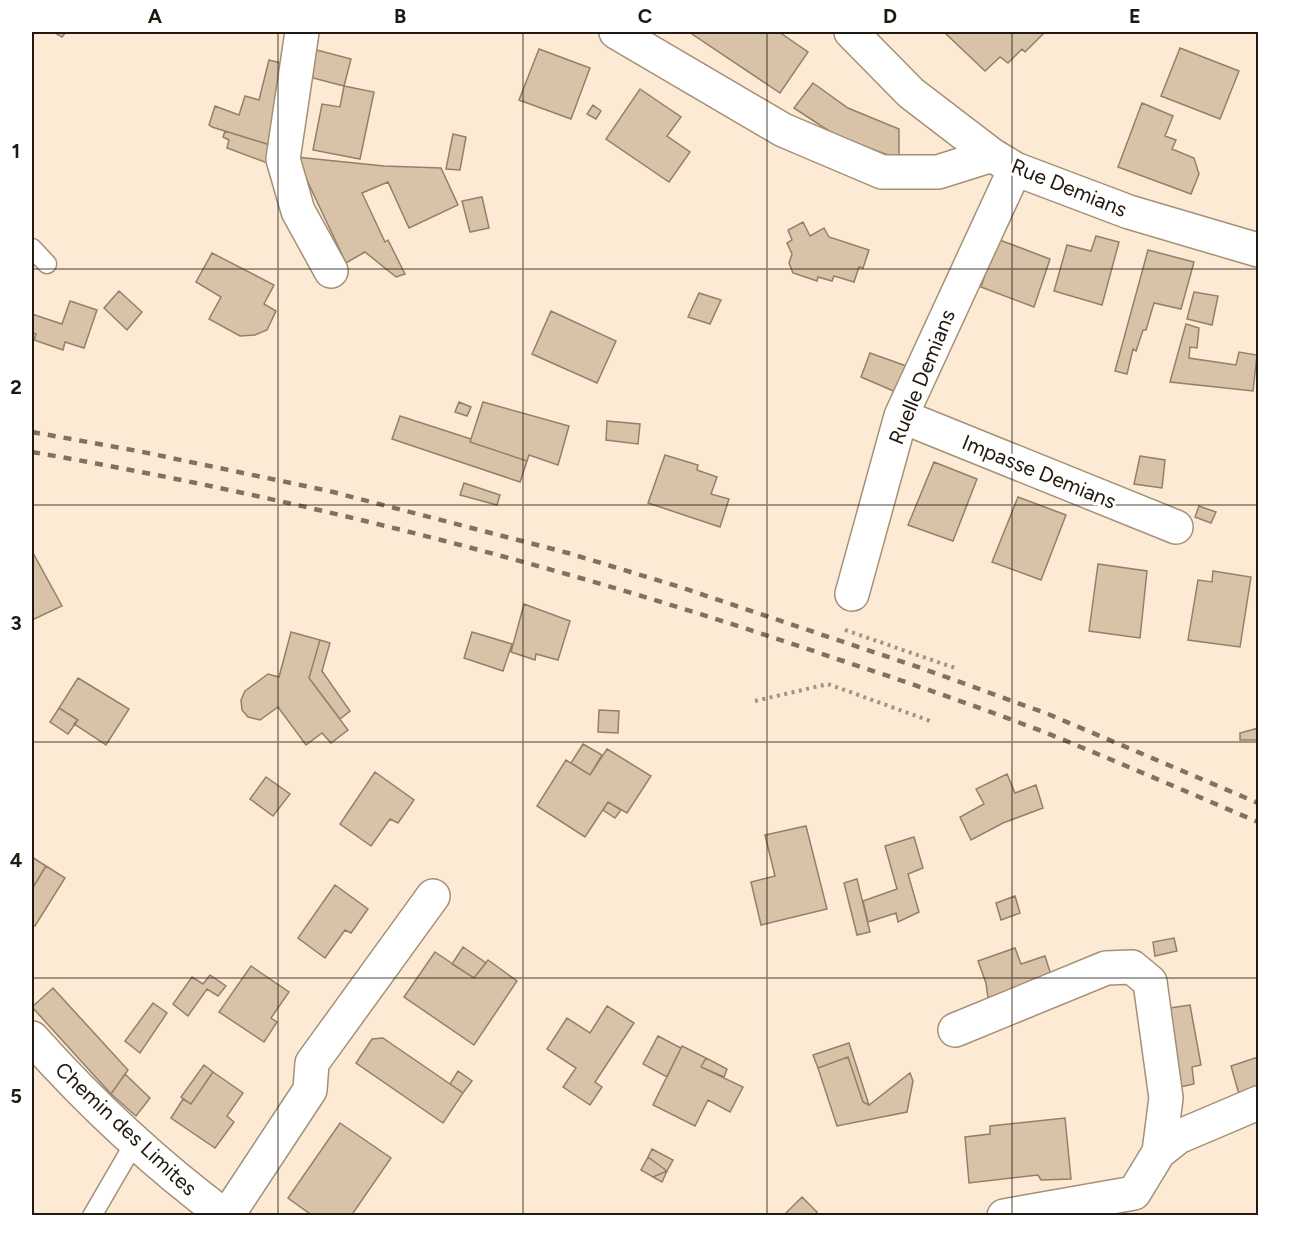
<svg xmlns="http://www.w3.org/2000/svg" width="1290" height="1247" viewBox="0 0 1290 1247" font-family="Figtree,sans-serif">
<rect width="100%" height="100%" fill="#fcead4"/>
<path fill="#d8c2a8" stroke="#948067" stroke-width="1.5" d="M53,32H66L62,37Z
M689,32H779L808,52L780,93Z
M944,32L1003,33L1045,32L1025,52L1022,49L1008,63L1000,57L985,71Z
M1180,48L1239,71L1220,119L1161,96Z
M313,49L351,59L344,86L313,78Z
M539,49L590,68L571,119L519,100Z
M269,60L289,65L270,145L212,127L209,125L215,106L239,115L245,96L259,100Z
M813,83L848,108L899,129V156L893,157L835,135L794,108Z
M344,86L374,92L360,159L313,150L322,104L340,107Z
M640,89L681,117L667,136L690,152L669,182L606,139Z
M1142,103L1173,116L1165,136L1176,140L1172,149L1194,158L1199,174L1191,194L1118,167Z
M593,105L601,111L596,119L587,114Z
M225,131L270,145V164L227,148L229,140L223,137Z
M453,134L466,137L460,170L446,169Z
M296,157L384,166L441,168L458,205L409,228L388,182L362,193L385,242L388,240L405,274L396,277L365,252L346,263Z
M482,197L489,228L470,232L462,201Z
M803,222L810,236L824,228L829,237L869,250L863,268L859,267L854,282L834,276L832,281L818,277L817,281L793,273L789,263L792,254L787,243L792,240L788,230Z
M1096,236L1119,242L1102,305L1054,291L1067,245L1091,251Z
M997,239L1050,259L1034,307L981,287Z
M1148,250L1194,262L1181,309L1154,303L1146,330H1143L1136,351L1133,349L1127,374L1115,371Z
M212,253L274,285L264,304L276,311L267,330L255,335L240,336L209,319L221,297L196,282Z
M119,291L142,312L127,330L104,308Z
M1194,292L1218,296L1212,325L1187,319Z
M699,293L721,300L710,324L688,317Z
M70,301L97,310L84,348L65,342L63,350L34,340L36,334L32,333V314L62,324Z
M551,311L616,341L597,383L532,354Z
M1186,324L1199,328L1197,348L1190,347L1189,358L1236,365L1239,352L1257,355L1253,391L1170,382Z
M870,353L909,367L898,393L861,377Z
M459,402L471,407L467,416L455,412Z
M483,402L569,426L558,465L529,455L527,461L470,442Z
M400,416L471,439L470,442L527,461L520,482L392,439Z
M607,421L640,424L638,444L606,440Z
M665,455L698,465L697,470L717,477L711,494L729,499L720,527L648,503Z
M1140,456L1165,460L1162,488L1134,484Z
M934,462L977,479L953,541L908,525Z
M464,483L500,495L497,505L460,495Z
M1018,497L1066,515L1041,580L992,562Z
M1199,506L1216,512L1211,523L1195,517Z
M32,551L62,606L32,620Z
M1098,564L1147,571L1140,638L1089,631Z
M1213,571L1251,577L1240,647L1188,640L1198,580L1212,582Z
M524,604L570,621L558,660L536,654L535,660L511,652Z
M291,632L320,640L309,678L348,730L331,743L322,733L306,745L278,707L260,720L248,717L242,710L241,700L245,691L268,674L279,677Z
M472,632L512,644L503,671L464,658Z
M320,640L330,643L322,671L350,711L340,719L309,678Z
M78,678L129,709L106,745L74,724L78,720L59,708Z
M59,708L78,720L68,734L50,722Z
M599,710L619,711L618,733L598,732Z
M1258,728V740H1240V733Z
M583,744L602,755L590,775L571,763Z
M607,749L651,776L627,813L608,802L585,837L537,806L566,760L590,775Z
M375,772L414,800L398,823L390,819L371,846L340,824Z
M1007,774L1015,793L1036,785L1043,808L1003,823L971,840L960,817L984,804L976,789Z
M266,777L290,794L273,816L250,799Z
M608,802L621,810L615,818L603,810Z
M806,826L827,909L761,925L751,882L775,876L765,835Z
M914,837L923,868L908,874L919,912L898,922L896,913L868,922L863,901L897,889L885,846Z
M32,857L46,866L32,889Z
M46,866L65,878L35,926L32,924V889Z
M857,879L870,932L857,935L844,883Z
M335,885L368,909L351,933L345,930L325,958L298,938Z
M1015,896L1020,913L1001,920L996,903Z
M1174,938L1177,951L1155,956L1153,942Z
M463,947L486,963L474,978L452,964Z
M1015,948L1021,964L1045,956L1051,975L988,998L986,983L978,961Z
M435,952L474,978L488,960L517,981L474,1045L404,997Z
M251,966L289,992L271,1018L277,1022L264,1042L219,1012Z
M210,975L226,986L218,996L207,989L188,1016L173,1004L192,977L203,984Z
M53,988L128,1070L111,1094L32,1007Z
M153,1003L167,1013L140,1053L125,1041Z
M1190,1005L1201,1065L1192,1067L1194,1084L1175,1088L1163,1009Z
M607,1006L634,1023L595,1082L602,1087L590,1105L563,1087L576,1068L547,1049L567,1018L590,1033Z
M658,1036L681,1048L667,1077L643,1064Z
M383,1038L463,1093L443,1123L356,1063L372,1039Z
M849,1043L869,1105L863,1102L848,1057L818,1068L813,1055Z
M682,1046L706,1058L701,1067L743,1087L730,1112L708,1100L695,1126L653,1105Z
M848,1057L863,1102L869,1105L910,1073L913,1081L907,1112L837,1126L818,1068Z
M1258,1057V1089L1239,1094L1231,1066Z
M706,1058L727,1069L724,1077L701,1067Z
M204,1065L213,1072L191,1104L181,1097Z
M458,1071L472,1081L463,1093L450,1084Z
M213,1072L243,1093L227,1116L234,1122L215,1148L171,1118L183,1099L191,1104Z
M125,1074L150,1098L136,1116L111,1094Z
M1065,1118L1071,1179L1041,1180L1038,1175L969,1183L965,1137L990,1134V1126Z
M340,1123L391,1158L351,1216H313L288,1198Z
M652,1149L673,1160L667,1171L648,1157Z
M648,1157L667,1171L653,1177L641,1170Z
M667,1171L662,1182L653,1177Z
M802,1197L817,1212L814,1216H783Z"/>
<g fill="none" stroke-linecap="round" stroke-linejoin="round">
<g stroke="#a59077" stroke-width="21">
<path id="service" d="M32,248L47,264
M92,1216L135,1142"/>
</g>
<g stroke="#a59077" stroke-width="36">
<path id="minor" d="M302,32L283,159L298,211L331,271
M616,32L783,130L882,172H938L992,155
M851,32L911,93L992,155L1015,169L1129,212L1258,250
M901,416L1176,527
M852,594L901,416L1015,169
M955,1030L1106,968L1132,967L1150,982L1166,1098L1159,1152
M227,1216L310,1090L312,1063L433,896
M1004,1216L1134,1193L1159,1152L1178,1137L1258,1103"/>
</g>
<g stroke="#a59077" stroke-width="36">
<path id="tertiary" d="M32,1038C90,1103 154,1163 225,1216"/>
</g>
<path stroke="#a29483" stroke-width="4" stroke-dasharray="3 4.5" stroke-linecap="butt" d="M845,630L958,669
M755,701L828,684L933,722"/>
<use href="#service" stroke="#fff" stroke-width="18"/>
<use href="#minor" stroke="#fff" stroke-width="33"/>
<use href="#tertiary" stroke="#fff" stroke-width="33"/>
<path stroke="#7e7263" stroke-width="4.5" stroke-dasharray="8 8" stroke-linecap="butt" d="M32,432L138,451L329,491L568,553L680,587L924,669L1048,714L1258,803
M32,452C305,499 575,569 837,659C907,682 976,706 1044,732C1116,761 1187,792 1258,822"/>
</g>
<path fill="none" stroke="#221a10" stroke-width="1.5" stroke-opacity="0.55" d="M278,32V1216M523,32V1216M767,32V1216M1012,32V1216M32,269H1258M32,505H1258M32,742H1258M32,978H1258"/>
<g text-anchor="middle" stroke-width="6" stroke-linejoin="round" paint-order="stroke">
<g font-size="21" fill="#221a10" stroke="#fff">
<text transform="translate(1069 188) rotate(22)" y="7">Rue Demians</text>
<text transform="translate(922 377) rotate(-68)" y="7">Ruelle Demians</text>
<text transform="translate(1039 472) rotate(22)" y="7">Impasse Demians</text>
<text transform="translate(126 1129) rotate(43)" y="7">Chemin des Limites</text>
</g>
</g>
<rect width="1290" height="1247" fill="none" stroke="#ffffff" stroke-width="66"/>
<rect x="33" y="33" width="1224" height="1181" fill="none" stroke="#221a10" stroke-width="2"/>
<g font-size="20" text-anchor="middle" font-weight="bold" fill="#221a10">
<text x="155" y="23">A</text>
<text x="400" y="23">B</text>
<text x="645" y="23">C</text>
<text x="890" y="23">D</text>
<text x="1135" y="23">E</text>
<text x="16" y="158">1</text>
<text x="16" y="394">2</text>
<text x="16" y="630">3</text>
<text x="16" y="867">4</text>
<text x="16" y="1103">5</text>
</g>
</svg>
